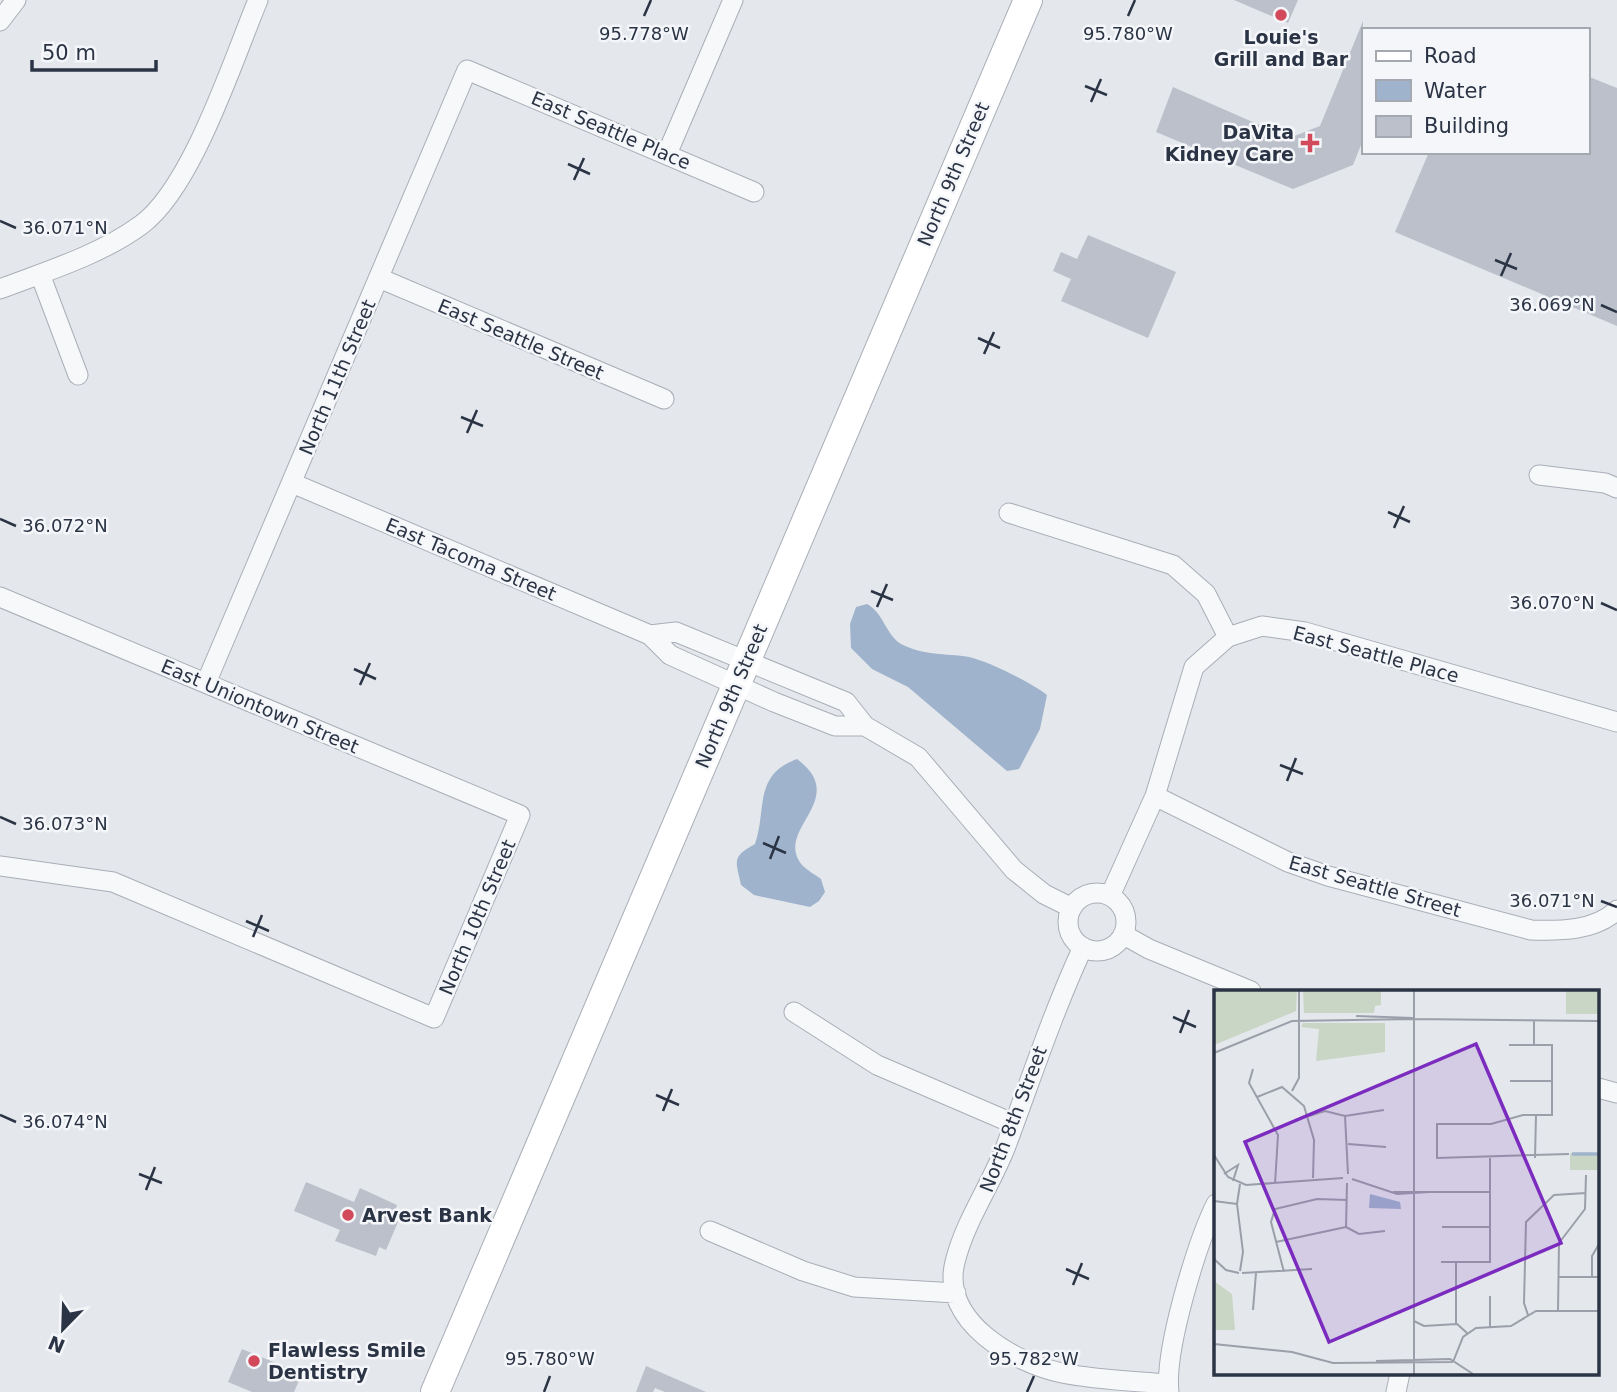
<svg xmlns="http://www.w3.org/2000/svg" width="1617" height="1392" viewBox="0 0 1617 1392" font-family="'DejaVu Sans',sans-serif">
<rect width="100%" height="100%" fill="#e4e7ec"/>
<path fill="#9fb4cc" d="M867,604C884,613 885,634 901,644C924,656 945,653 969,657C988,661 1032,683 1047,695L1040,729L1019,769L1007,771L908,687L872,669L851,648L850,624L856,607Z
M797,759C852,800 771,830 803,866C808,871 816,875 821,879L825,892L819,901L810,907L754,895L741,885C736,861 731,857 755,844C767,809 753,775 797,759Z"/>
<path fill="#bbc0ca" d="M1234,0H1298L1288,23Z
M1363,21V140L1353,165L1293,189L1156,132L1173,87L1289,138L1320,126Z
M1587,76L1617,88V326L1395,232L1429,152H1587Z
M1088,235L1176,272L1148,338L1061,301L1071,279L1053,271L1061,252L1077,259Z
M306,1182L354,1202L360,1188L397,1205L393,1217L398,1222L386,1250L379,1247L376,1256L335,1241L340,1230L294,1211Z
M242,1349L302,1374L294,1392H252L228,1382Z
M646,1366L706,1392H665L655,1388L653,1392H636Z"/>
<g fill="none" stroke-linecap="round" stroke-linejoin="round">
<g stroke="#a9aeb7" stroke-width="21">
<path id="minor" d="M0,21L16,0
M667,154L733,0
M40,274L78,375
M379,278L664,399
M0,289C47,271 100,255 141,225C192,188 233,60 258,0
M1539,475L1605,483L1617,488
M292,483L650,635L670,655L774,702L835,726H865
M1009,513L1173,565L1206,594L1228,637
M0,597L520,815L434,1018L113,882L0,866
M650,635L676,632L846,702L865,726L918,757L1014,870L1044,894L1072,908
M206,683L467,70L754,192
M1155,796L1288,862L1328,876L1531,930C1560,931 1595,931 1617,910
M1068 922a29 29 0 1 1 58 0a29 29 0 1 1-58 0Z
M1110,896L1155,796L1194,667L1228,637L1262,626L1305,632L1617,722
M1124,935L1149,949L1251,991
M1083,947C1053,1012 1031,1079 1006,1146C991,1185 965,1221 955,1262C940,1321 1014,1363 1062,1373C1096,1380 1133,1381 1168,1384
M794,1012L877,1065L1012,1123
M1598,1088L1617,1093
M710,1231L803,1271L854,1287L956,1293
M1169,1392C1164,1350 1197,1243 1216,1204
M1396,1392L1400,1373"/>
</g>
<g stroke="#a9aeb7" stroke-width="30">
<path id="secondary" d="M435,1392L1028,0"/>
</g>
<use href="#minor" stroke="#f7f8fa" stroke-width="19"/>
<use href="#secondary" stroke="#fff" stroke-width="28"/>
</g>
<path fill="none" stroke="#2b3445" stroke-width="2.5" d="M644,16L651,0M1128,16L1135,0M1085,86L1107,95M1091,102L1101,79M568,164L590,174M574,180L584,158M0,221L16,228M1495,260L1517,269M1501,276L1511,253M1601,305L1617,312M978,338L1000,348M984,354L994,332M461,417L483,426M467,433L477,410M1388,512L1410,522M0,519L16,526M1394,528L1404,506M871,591L893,600M1601,603L1617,610M877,607L887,584M354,669L376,679M360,685L370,663M1280,765L1303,774M1287,781L1296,758M0,817L16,824M763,843L786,853M770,859L779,836M1601,901L1617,907M246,921L269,931M253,937L262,915M1173,1017L1196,1027M1180,1033L1189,1010M656,1095L679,1105M663,1111L672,1089M0,1115L16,1122M139,1174L162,1183M146,1190L155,1167M1066,1269L1089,1279M1073,1285L1082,1263M544,1392L550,1376M1027,1392L1034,1376"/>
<g fill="#d1495b" stroke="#f4f6f9" stroke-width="2.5">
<circle cx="1281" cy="15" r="7"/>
<path d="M1306.5 132.5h7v7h7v7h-7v7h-7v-7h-7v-7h7z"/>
<circle cx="348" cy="1215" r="7"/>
<circle cx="254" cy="1361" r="7"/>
</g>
<g text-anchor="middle" stroke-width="5" stroke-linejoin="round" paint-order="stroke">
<g font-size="19" font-weight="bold" fill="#2b3445" stroke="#f4f6f9" text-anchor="start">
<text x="1281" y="44" text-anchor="middle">Louie's<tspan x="1281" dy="22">Grill and Bar</tspan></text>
<text x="1294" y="139" text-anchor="end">DaVita<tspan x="1294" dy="22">Kidney Care</tspan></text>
<text x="362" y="1222">Arvest Bank</text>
<text x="268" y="1357">Flawless Smile<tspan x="268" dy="22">Dentistry</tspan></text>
</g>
<g font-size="19" fill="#2b3445" stroke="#f4f6f9">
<text transform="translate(611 130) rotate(23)" y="7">East Seattle Place</text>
<text transform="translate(953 174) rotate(-67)" y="7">North 9th Street</text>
<text transform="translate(521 339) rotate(23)" y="7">East Seattle Street</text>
<text transform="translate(337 377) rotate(-67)" y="7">North 11th Street</text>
<text transform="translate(471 559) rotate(23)" y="7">East Tacoma Street</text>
<text transform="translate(1376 654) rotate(15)" y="7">East Seattle Place</text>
<text transform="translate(731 696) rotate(-67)" y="7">North 9th Street</text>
<text transform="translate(260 706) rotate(23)" y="7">East Uniontown Street</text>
<text transform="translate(1375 886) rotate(16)" y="7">East Seattle Street</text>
<text transform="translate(477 917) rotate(-67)" y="7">North 10th Street</text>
<text transform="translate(1013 1119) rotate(-69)" y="7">North 8th Street</text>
</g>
</g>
<g transform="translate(1214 990)">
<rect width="385" height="385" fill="#e4e7ec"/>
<path d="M0,1H83L82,21L0,55ZM89,1H167V15L161,16L160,23H90ZM352,1H385V24H352ZM89,33H171V62L102,71L105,39L87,37ZM356,163L385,164V180H356ZM0,291L18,304L21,340H0Z" fill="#c9d6c5"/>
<path d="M156,204L186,212L187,219L155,218Z" fill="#9fb4cc"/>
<path fill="none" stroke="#9fb4cc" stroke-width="3.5" d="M358,164H385"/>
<path fill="none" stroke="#9a9fa9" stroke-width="2" d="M142,26L199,28M200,29L385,31M295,55H338V125H309L277,134H223V168L355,164M320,55V31M0,63L78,31L200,29M39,79L35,93L64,145L61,194M296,91H338M78,101L85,88V1M43,107L68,97L90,116L100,150L99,188M95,126L111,121L131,126L170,120M131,126L134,184M134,154L172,157M0,165L14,187L32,195L129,188M321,168L322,125M10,184L24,175L19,191M138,189L183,204L215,202M179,202H276M0,211L23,214M132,237L133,193M132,237L145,244L171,241M228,237H276M62,252L132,237M0,269L12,280L25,283M227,272H276V168M242,272V333L253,343M26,281L29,262L23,214L26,194M70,282L57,232L61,219L103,209L133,210M28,283L98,279M344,287H385M378,287V266L385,254M39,320L42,283M344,321L345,253L371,219L372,185M314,325L310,313L312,232L340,205L372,203M200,331L210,336L243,334M276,337V306M0,354L78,362L119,373L239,372M162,371L236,369L259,384M239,372L249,347L262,338L297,336L322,321H385M200,384V1"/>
<path fill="#7b2cbf" fill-opacity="0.15" stroke="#7b2cbf" stroke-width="3.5" d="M262,54L347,253L115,352L31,152Z"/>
<rect width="385" height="385" fill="none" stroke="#2b3445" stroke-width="3.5"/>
</g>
<g font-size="18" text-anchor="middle" fill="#2b3445" stroke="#f4f6f9" stroke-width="5" stroke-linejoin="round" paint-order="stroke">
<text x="644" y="40">95.778°W</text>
<text x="1128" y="40">95.780°W</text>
<text x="65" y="234">36.071°N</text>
<text x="1552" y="311">36.069°N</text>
<text x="65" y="532">36.072°N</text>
<text x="1552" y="609">36.070°N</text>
<text x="65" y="830">36.073°N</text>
<text x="1552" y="907">36.071°N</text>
<text x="65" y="1128">36.074°N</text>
<text x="550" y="1365">95.780°W</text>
<text x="1034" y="1365">95.782°W</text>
</g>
<rect x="1362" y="28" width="228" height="126" fill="#f4f6f9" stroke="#a4a8b1" stroke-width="2"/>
<rect x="1376" y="51" width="35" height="10" fill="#ffffff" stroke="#a4a8b1" stroke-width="2"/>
<text x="1424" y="63" font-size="21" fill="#2b3445">Road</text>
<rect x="1376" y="80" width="35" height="21" fill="#9fb4cc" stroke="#a4a8b1" stroke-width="2"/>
<text x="1424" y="98" font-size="21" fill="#2b3445">Water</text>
<rect x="1376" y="116" width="35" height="21" fill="#bbc0ca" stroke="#a4a8b1" stroke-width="2"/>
<text x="1424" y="133" font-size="21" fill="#2b3445">Building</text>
<g transform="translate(63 1329) rotate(203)" stroke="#f4f6f9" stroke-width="5" paint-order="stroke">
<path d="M0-5L12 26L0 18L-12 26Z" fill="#2b3445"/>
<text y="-10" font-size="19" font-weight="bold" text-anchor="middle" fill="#2b3445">N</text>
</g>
<path d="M32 60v10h124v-10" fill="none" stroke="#2b3445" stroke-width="3.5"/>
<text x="42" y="60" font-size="21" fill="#2b3445" stroke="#f4f6f9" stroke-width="5" paint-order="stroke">50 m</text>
</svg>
